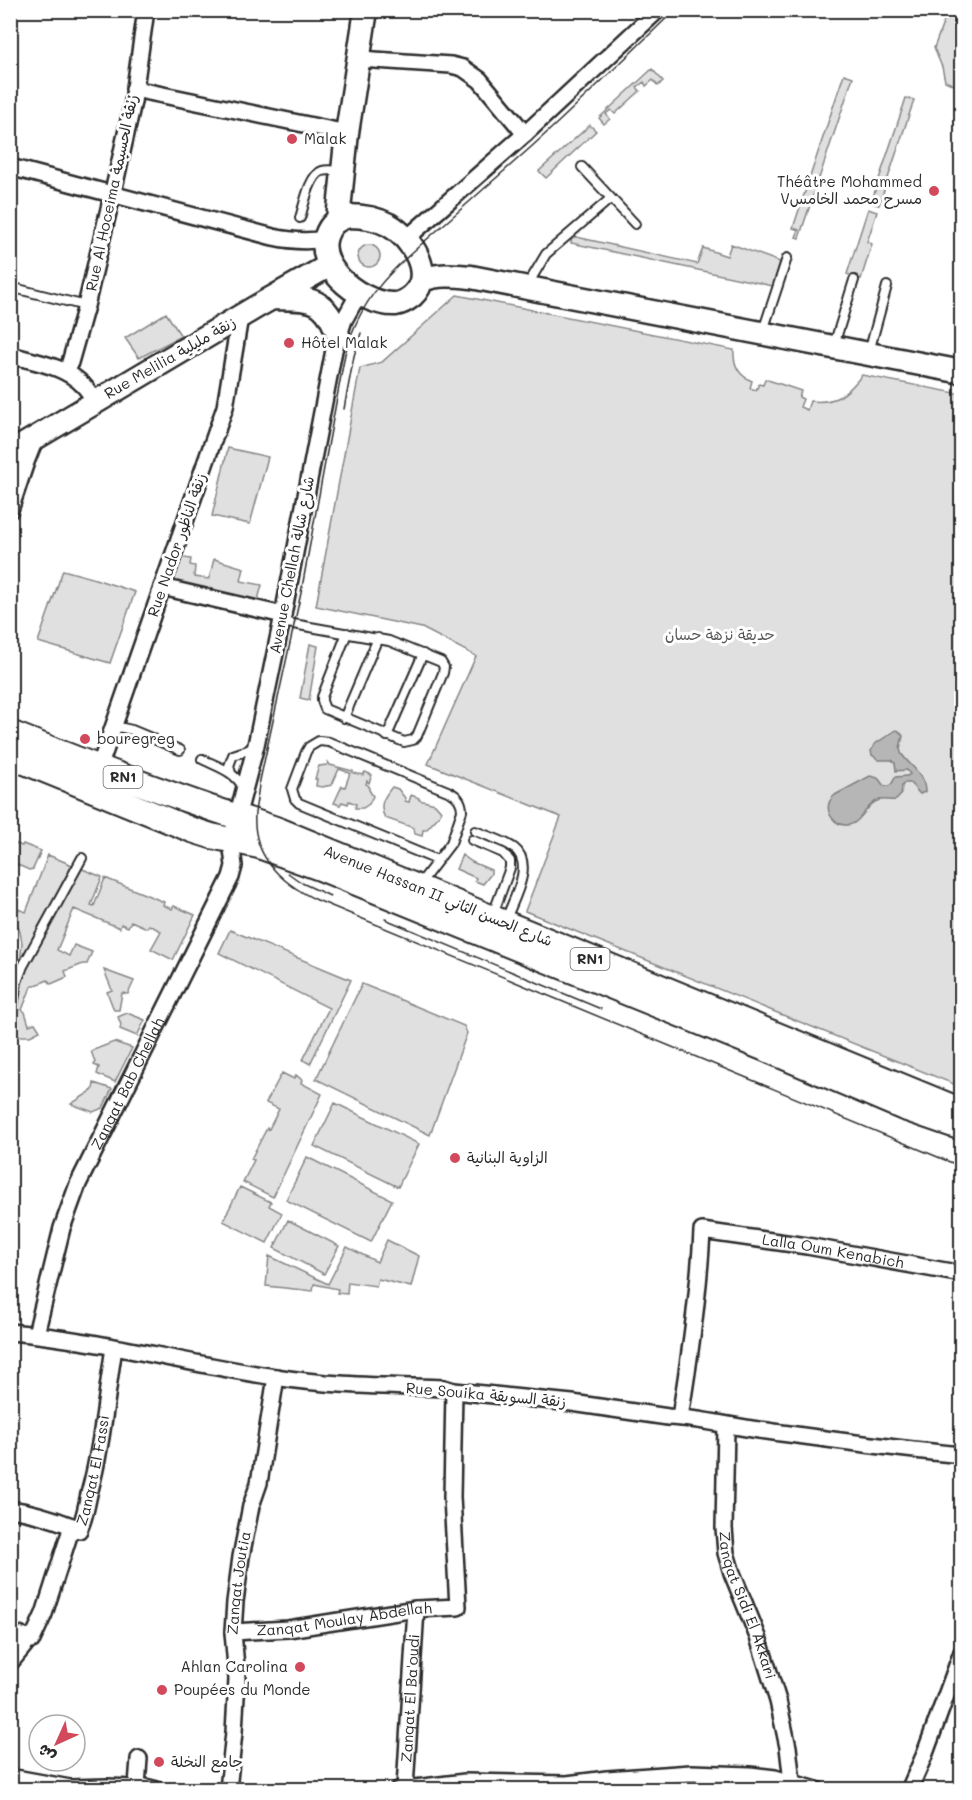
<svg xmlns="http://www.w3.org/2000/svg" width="972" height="1800" viewBox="0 0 972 1800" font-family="Mali,'Playpen Sans Arabic',sans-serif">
<rect width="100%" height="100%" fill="#fff"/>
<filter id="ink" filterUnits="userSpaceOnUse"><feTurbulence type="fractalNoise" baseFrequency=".0167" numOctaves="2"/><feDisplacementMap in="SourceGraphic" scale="12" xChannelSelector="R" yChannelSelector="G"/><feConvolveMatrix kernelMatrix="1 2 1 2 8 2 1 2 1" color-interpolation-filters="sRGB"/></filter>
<g filter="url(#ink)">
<path fill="#e0e0e0" stroke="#868686" stroke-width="1.5" d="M946,15L961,21V88L945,81L942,67L934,48Z
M652,69L663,81L658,86L653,80L646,86L644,82L637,87L640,91L615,114L611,110L606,114L610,119L604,124L599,118Z
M844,74L853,77L799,238L796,237L799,230L793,228Z
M906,98L914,100L879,205L871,203Z
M590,125L596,131L546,178L539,171Z
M868,209L877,212L867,242L872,244L861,279L847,274Z
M572,236L697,264L703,248L727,256L731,244L780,262L773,286L571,243Z
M358 256a11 11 0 1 1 22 0a11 11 0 1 1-22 0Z
M457,295L734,350C733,365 738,375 752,381L750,388L756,390L759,384L763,385L765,379L801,391L799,397L803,399L800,407L807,410L810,401C836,404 847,394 862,375L961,394V1087L525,911L561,817L428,764L476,656L422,628L316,606L360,368L382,362Z
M166,313L181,336L139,358L125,338Z
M228,448L268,457L250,524L212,516Z
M179,557L191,559L190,565L195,566L194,577L209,579L214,559L244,568L241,581L262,585L258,600L171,583Z
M63,570L92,578L135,592L110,663L38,642Z
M310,644L318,646L309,700L300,698Z
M328,762L330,765L353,771V773L363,775L365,772L372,775L369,783L367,781L366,784L369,786V790L373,796L369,804L363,808H355L356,804L349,801L348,804L342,802L340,805L334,803L342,786L345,787L350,773L339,769L332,785L322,787L316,786L317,779H315L319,766L327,765Z
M392,787L398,789L405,798V801L409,802L411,795L419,798V800L435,804L441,811L439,816L426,830H423L422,836L415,834L414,828L385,818C378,805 384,797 392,787Z
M11,839L15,841L14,843L22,846L23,844L41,851L33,869L29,870L11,862Z
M48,855L72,865L20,963L22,943L20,932L10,906L26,912Z
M462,855L472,862L491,870V874L483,884L475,881L476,878L456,869Z
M80,868L102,877L91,905L94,906L105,878L164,902L163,905L172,909L174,906L195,915L173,960L151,949L161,931L149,925L147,928L131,921L128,927L121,924L120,928L74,909L57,950L69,956L74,945L92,952L87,964H83L65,971L67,977L51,984L48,980L31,987L22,1010L25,1012L29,1025L35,1023L40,1031L30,1036H15L11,1048C11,1038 13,1030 15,1020C18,1004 18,988 24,973Z
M230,930L351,980L310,1064L303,1060L329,1008L219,953Z
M104,970L134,981L128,994L122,993L119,1010H114L107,992L112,990Z
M362,984L464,1026L467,1033L430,1135L316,1079Z
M127,1013L145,1020L137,1036L120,1029L121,1025L118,1017Z
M114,1042L132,1048L115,1082L97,1074L99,1067L94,1065L95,1062L91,1051Z
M282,1073L294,1079L296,1075L302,1080L301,1083L322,1094L273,1197L243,1182L254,1160L251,1159L267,1128L269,1129L279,1109L266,1103Z
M94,1083L112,1089L103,1108L93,1112L71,1104L93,1090Z
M335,1103L419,1144L398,1187L314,1146Z
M307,1157L392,1200L371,1242L286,1200Z
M240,1187L271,1202L269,1206L282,1213L267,1243L223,1221Z
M288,1220L339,1246L324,1274L274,1248Z
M387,1240L419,1256L411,1287L378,1279L376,1286L348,1282L347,1294L337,1293L338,1289L314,1284L313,1291L266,1286L269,1256L328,1284L347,1247L377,1262Z"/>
<path fill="#b6b6b6" stroke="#7e7e7e" stroke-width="1.5" d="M896,730L899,731L903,736L900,748L901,753C910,767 925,773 925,792L920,794L910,783H904L902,786L901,795L896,800C890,801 883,798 877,801C864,805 859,833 838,823C834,821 830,816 829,812C827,805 830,799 835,795L870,776L878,778L884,786C890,788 893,783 895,777L907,776L910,774L907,770L896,771L895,763L892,760H879L872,755L871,751L875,744Z"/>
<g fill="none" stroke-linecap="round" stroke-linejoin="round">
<g stroke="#2b2b2b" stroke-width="12">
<path id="lane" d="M582,167L635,224
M300,218C304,206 309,175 322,171C328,169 335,171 342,171
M527,286L546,254L610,199
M10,287L86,306
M763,331L787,258
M834,345L854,280
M869,352L887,286
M282,622L389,641L441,662L444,667L443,673L417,736L413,740L404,742L325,709L322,701V697L347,633
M344,718L378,638
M114,726L132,730L180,750
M387,736L423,654
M202,759C218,767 235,771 244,789
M231,773L229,766L233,755L248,750L255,746
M475,831C487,836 503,840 514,848C535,864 513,900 506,919
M472,840L503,853L510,861V868L493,914
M419,885L451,843L462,811C462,802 458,796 450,792L329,742L319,741L309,747L306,752L292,789L295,799L299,803L437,860
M10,1024L17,982L23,966L82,858"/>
</g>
<g stroke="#2b2b2b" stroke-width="20">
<g id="street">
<path d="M359,59L451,65L463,68L480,80L525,134"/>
<path d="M134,89L347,133"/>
<path d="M10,167L273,237C291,241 307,242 325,239"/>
<path d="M406,239L525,134L658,10"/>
<path d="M10,355C35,362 66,366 84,386C88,390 91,396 95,401"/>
<path d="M67,373L86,306L116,179L133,102L146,10"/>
<path d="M10,510L26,462L36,437"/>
<path d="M162,587L283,615"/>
<path d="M99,768L225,407L240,317"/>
<path d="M10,1332C100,1340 187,1364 275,1377C331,1386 387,1386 444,1388L454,1391L572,1403L668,1417C698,1418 729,1426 759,1430C827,1439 894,1449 962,1455"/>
<path id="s1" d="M36,1334L62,1228L78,1184L231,877L234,866L231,840L256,745L283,615L334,350L344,320L359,293"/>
<path id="s2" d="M680,1417C690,1356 699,1294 702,1231L807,1246L962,1274"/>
<path id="s3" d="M726,1426L724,1528L726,1553L732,1573L758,1637L778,1701L788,1747L792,1782"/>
<path d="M10,1509C32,1512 51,1518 72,1526"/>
<path d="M10,1632L28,1638"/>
<path id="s4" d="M233,1632L288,1629L416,1609L458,1607L452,1497L454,1391"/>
<path id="s5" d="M28,1638L32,1640L44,1614L72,1526L79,1530C85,1517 86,1507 89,1494C102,1447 106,1397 114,1348"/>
<path d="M10,1663L24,1646L28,1638"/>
<path d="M139,1759L137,1785L157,1790"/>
<path d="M10,1777L70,1788L107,1787L136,1788L137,1785"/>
<path id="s6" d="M405,1788L416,1609"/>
<path id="s7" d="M228,1790L234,1732L237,1679L233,1632L235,1602L241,1557L251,1506L259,1483L276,1377"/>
<path d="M398,1790L465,1782L567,1784L607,1779L691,1773L750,1775L775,1778L817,1790"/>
<path d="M909,1790L924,1756L962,1652"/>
</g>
</g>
<g stroke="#2b2b2b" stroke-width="27">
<path id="secondary" d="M349,216C363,216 376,218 389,225C411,237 436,275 412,296C407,300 402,303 396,304C365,306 315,270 326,236C330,224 337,219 349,216Z
M338,219L347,133L366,10
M422,280C438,274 453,275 471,277L962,372
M272,298C308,299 325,295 338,335
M10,453L256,307L330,265"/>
</g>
<g stroke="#2b2b2b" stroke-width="28">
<path id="primary" d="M10,733C73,758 135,782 199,804C226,814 254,821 281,831L962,1111
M10,756L192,830L211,836L259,846L320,868L763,1048L904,1108L962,1128"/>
</g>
<use href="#lane" stroke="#fff" stroke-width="8"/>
<use href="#street" stroke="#fff" stroke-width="15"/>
<use href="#secondary" stroke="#fff" stroke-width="22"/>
<use href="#primary" stroke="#fff" stroke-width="24"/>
<path stroke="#2b2b2b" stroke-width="1.5" d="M675,10C627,56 580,103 530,148C501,174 471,200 442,226C396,267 362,292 345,354L301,593L259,785C258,794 256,804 255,813C252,856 281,883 317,900L962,1167
M344,409L354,356L361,333
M288,873L302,883L330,896
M385,919L601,1009"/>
</g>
</g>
<g fill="#d1495b" stroke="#fff" stroke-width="2">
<circle cx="292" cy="139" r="6"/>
<circle cx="934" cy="191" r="6"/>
<circle cx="289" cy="343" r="6"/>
<circle cx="85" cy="739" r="6"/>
<circle cx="455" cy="1158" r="6"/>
<circle cx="300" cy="1667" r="6"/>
<circle cx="162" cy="1690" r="6"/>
<circle cx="159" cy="1762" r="6"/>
</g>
<g text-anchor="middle" stroke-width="6" stroke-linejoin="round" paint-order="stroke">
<g fill="#fff" stroke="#6b6b6b" stroke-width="1.5">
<rect x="103.5" y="766" width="39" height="22" rx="4.5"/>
<rect x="570.5" y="948" width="39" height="22" rx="4.5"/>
</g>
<g font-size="14" font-weight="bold" fill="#2b2b2b">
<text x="123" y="782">RN1</text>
<text x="590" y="964">RN1</text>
</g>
<g font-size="15" fill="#2b2b2b" stroke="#fff" text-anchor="start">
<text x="304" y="144">Malak</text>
<text x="922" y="187" text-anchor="end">Théâtre Mohammed<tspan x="922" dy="17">Vمسرح محمد الخامس</tspan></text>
<text x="301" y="348">Hôtel Malak</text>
<text x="97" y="744">bouregreg</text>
<text x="467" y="1163">الزاوية البنانية</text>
<text x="288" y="1672" text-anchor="end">Ahlan Carolina</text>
<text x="174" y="1695">Poupées du Monde</text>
<text x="171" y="1767">جامع النخلة</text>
</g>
<g font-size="15" fill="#2b2b2b" stroke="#fff">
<text transform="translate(112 193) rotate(-78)" y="5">Rue Al Hoceima زنقة الحسيمة</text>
<text transform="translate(170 358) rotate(-30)" y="5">Rue Melilia زنقة مليلية</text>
<text transform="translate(177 545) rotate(-71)" y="5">Rue Nador زنقة الناظور</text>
<text transform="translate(292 565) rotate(-79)" y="5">Avenue Chellah شارع شالة</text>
<text transform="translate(438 896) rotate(22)" y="5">Avenue Hassan II شارع الحسن الثاني</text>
<text dy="5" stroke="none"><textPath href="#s1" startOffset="268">Zanqat Bab Chellah</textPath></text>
<text dy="5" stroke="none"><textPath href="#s2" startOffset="320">Lalla Oum Kenabich</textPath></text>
<text transform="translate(486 1395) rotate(5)" y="5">Rue Souika زنقة السويقة</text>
<text dy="5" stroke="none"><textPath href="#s5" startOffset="195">Zanqat El Fassi</textPath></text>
<text dy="5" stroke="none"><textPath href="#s7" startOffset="208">Zanqat Joutia</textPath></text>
<text dy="5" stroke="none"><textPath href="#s3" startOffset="183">Zanqat Sidi El Akkari</textPath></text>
<text dy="5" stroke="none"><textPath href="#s4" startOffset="112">Zanqat Moulay Abdellah</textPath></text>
<text dy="5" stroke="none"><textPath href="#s6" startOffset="90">Zanqat El Ba'oudi</textPath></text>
</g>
<g font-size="15" fill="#585858" stroke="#fff">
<text x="720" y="640">حديقة نزهة حسان</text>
</g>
</g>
<rect width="972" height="1800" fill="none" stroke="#fff" stroke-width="36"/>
<rect x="18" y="18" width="936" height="1764" fill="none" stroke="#2b2b2b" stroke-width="2" filter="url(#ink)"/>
<g transform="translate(57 1743) rotate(225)"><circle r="28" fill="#ffffff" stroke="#aaaaaa" stroke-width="1.5"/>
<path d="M0-4.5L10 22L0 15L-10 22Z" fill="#d1495b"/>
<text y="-9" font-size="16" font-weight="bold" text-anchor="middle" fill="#2b2b2b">ش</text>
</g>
</svg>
